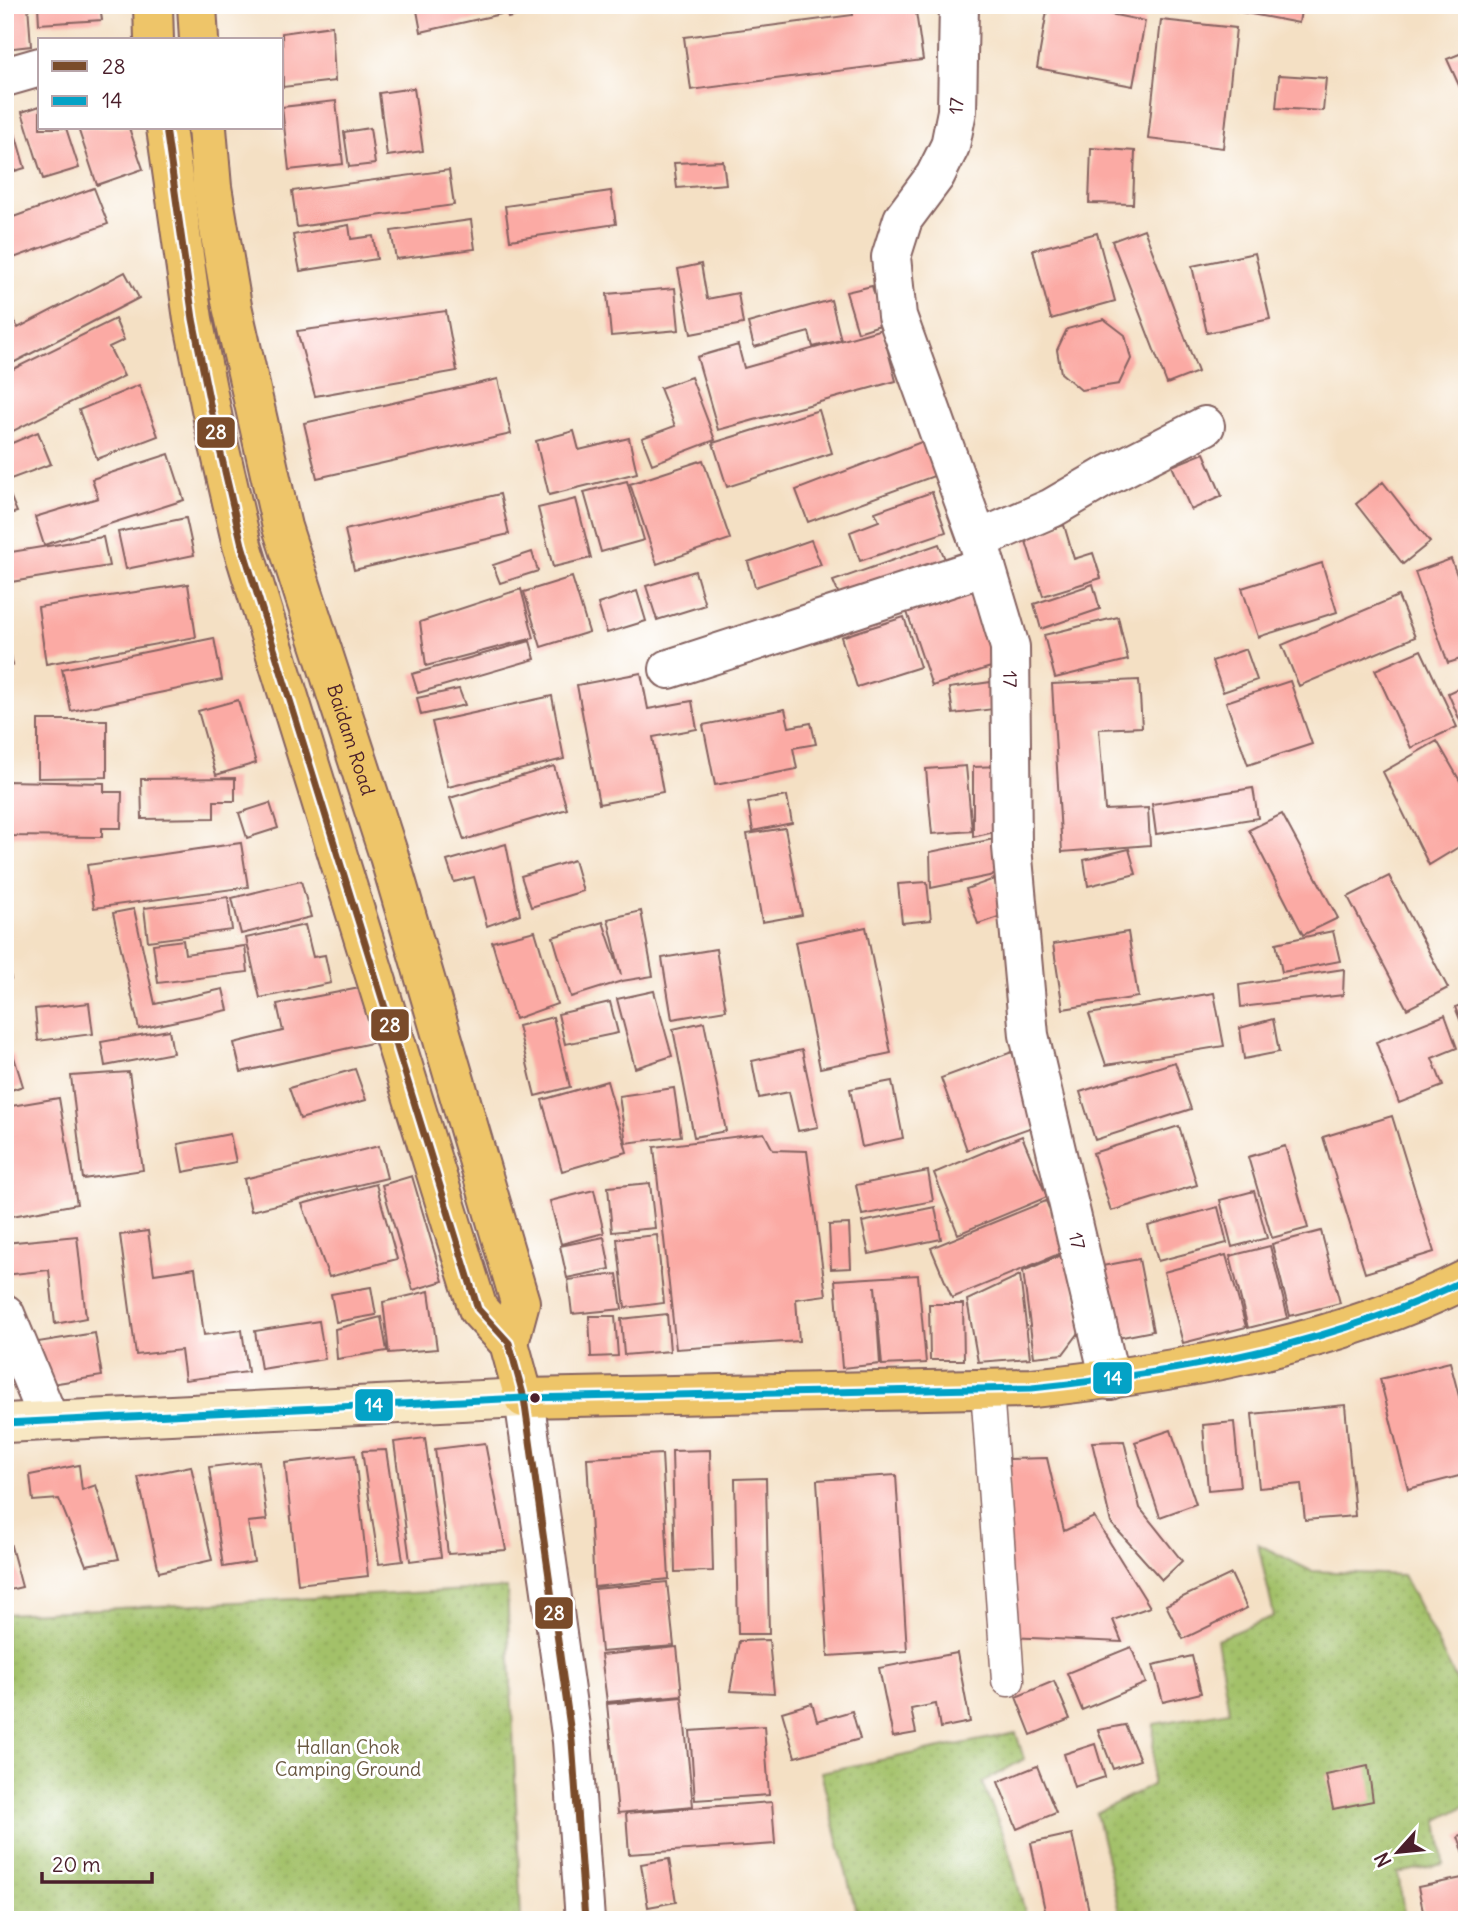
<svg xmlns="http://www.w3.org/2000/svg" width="1472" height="1925" viewBox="0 0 1472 1925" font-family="Delius,sans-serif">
<defs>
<pattern id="grass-dots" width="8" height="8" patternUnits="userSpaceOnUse" patternTransform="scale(1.75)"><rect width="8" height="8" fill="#a3c169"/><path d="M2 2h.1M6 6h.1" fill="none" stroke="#8ea55b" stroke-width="1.8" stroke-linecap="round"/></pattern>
</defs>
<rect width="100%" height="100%" fill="#fff"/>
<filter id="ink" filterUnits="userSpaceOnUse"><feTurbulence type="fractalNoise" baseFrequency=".0143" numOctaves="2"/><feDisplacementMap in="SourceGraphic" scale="14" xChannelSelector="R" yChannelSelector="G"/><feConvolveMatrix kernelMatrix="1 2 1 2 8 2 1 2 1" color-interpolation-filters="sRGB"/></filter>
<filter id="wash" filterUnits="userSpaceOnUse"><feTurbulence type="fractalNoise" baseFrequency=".00686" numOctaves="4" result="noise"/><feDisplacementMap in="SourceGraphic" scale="28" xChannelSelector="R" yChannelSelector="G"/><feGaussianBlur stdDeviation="1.57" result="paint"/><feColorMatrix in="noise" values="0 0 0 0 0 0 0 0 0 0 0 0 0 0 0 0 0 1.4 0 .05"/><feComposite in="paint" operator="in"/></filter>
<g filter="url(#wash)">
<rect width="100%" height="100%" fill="#f4e0c4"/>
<path fill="url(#grass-dots)" stroke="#76704a" stroke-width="2" d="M1258,1544L1311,1571L1403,1575L1467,1701V1805L1438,1820L1444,1864L1398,1873L1405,1920H1121L1096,1813L1152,1785L1154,1724L1229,1711L1217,1639L1274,1616Z
M507,1588L521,1920H5V1614Z
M1016,1733L1024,1759L982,1783L1007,1843L1027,1920H858L821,1772Z"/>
<g id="blocks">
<path fill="#fbaaa4" d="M5,5H28L31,46L5,49Z
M38,5H100L102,20L39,24Z
M416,5H499L501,14L421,32Z
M504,5H538L539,10L508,18Z
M852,5H915L923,60L691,90L684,37L853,15Z
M1048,5H1065L1145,21L1133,86L1037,68Z
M1204,5H1302L1299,23Z
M1161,20L1236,28L1223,148L1148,139Z
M332,26L335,81L283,87L282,33Z
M1467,51V103L1447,59Z
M1279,75L1326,78L1323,111L1276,108Z
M414,88L423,151L387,156L379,93Z
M336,101L343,164L289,170L282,107Z
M40,106V128H66L79,168L43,179L22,112Z
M9,112L25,168L5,174V113Z
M78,128H129L143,169L97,185Z
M370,128L375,164L349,167L344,132Z
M1091,148L1135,151L1133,204L1089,203Z
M723,161L726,184L677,188L674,163Z
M449,170L454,205L297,227L292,191Z
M94,188L108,224L8,260L5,252V220Z
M611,191L616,224L510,240L505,206Z
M471,220L475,249L396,259L391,231Z
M349,225L351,239L373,236L377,259L300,271L293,235Z
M1144,229L1198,372L1167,384L1112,241Z
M1097,233L1115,301L1051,319L1033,250Z
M1255,253L1270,319L1207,333L1192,266Z
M701,264L707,299L738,293L743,324L691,334L678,269Z
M125,272L139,298L5,367V304L18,328Z
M872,286L883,324L858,332L846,292Z
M675,288L679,330L611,336L607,294Z
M831,300L841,340L813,347L809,332L754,347L748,323Z
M446,311L457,371L315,396L297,331Z
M115,319L124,340L109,347L124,376L5,435V373Z
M1104,319L1125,335L1131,359L1119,384L1081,390L1061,373L1057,350L1067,329Z
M882,329L896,381L718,430L697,357L738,345L744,368Z
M691,377L715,440L652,464L642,438L675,426L660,388Z
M498,379L511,434L317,478L304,423Z
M139,385L158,436L97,459L79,410Z
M819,410L832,453L727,487L713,443Z
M574,431L579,450L629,438L637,473L549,495L536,441Z
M38,432L51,464L8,480L5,471V446Z
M929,439L945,472L808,522L796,490Z
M1204,453L1222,496L1191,510L1172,466Z
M169,454L184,500L44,545L35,517L98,498L92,479Z
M703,460L730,539L657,564L630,484Z
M627,481L644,540L601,552L584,492Z
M1383,482L1430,542L1403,564L1356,504Z
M5,483L17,512L5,515Z
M932,492L946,532L860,561L850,532L879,521L875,512Z
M500,494L509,534L354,570L345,530Z
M576,499L591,558L553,567L538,508Z
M186,518L194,555L126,569L118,532Z
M1064,525L1074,559L1093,553L1101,578L1043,596L1025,538Z
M103,537L109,566L5,583V553Z
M811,540L821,565L755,587L748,562Z
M939,544L948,567L844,606L833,581Z
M532,552L538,571L500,583L493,565Z
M1451,559L1467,602V657L1448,663L1415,572Z
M1322,563L1337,612L1258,637L1242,588Z
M695,571L705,605L657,620L646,586Z
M572,577L589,632L541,647L524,592Z
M188,584L196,637L46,664L38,607Z
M1093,584L1100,609L1041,629L1034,604Z
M521,589L534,638L426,666L420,622Z
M637,591L646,621L607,633L598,604Z
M973,591L997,665L932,686L907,612Z
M1398,596L1415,637L1299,686L1282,645Z
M904,617L920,667L857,687L841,637Z
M1118,617L1128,660L1055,678L1044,635Z
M5,626L13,665L5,666Z
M214,638L222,680L71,711L62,669Z
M530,641L535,659L418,693L412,674Z
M1246,649L1257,680L1223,692L1212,661Z
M1421,650L1457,727L1411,748L1375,670Z
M641,673L648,709L692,701L697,729L653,737L663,792L599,804L577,685Z
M1139,680L1142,727L1099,729L1105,810L1148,808L1150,845L1062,852L1052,684Z
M1290,681L1312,744L1248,765L1226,702Z
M991,682L994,709L953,714L949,688Z
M1467,684V721L1461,723L1448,693Z
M459,689L465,705L421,715L417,698Z
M552,696L564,759L448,787L432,722Z
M238,700L256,763L216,775L198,711Z
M785,709L789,727L811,723L816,744L793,748L797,769L715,785L703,725Z
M38,720H107V777L38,778Z
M1437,741L1467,793V842L1429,865L1383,772Z
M554,766L567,809L464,840L450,798Z
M966,766L972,831L932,834L926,769Z
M1002,766L1003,830L973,837V767Z
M235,778V801H214V818L142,819L141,779Z
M5,781L104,783V792H122L121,828H102V837L5,836Z
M1253,788L1258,818L1156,834L1152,804Z
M787,796L792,823L753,831L748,803Z
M270,803L278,828L247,838L239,813Z
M1282,814L1338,918L1303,935L1249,830Z
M785,828L802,915L762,922L747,834Z
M994,839L999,874L931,888L930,852Z
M241,843L248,887L94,908L87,865Z
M506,844L520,914L487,926L474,877L454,882L447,861Z
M1129,849L1136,874L1088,886L1084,860Z
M574,860L583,891L531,907L521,876Z
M1389,876L1448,988L1407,1009L1348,897Z
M994,879L1007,914L978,924L966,889Z
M301,881L311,917L241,934L232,898Z
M927,882L931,920L902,923L898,884Z
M228,897L232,930L148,941L144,908Z
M134,909L155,1004L223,989L228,1010L139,1029L113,913Z
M641,911L653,976L622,981L571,997L553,937L603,922L621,975L608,919Z
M305,925L313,957L325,955L331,983L260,998L246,938Z
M866,927L891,1053L820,1068L795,942Z
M535,931L557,1004L515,1019L492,942Z
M1333,931L1340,961L1282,972L1276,943Z
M1128,932L1138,997L1063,1009L1053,944Z
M183,940L185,954L245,946L248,972L158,983L153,944Z
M716,949L726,1010L672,1019L662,958Z
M5,953L11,979L5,980Z
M1344,969L1343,995L1241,1007L1239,985Z
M365,987L376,1042L241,1072L234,1043L283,1031L277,1004Z
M654,991L672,1056L635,1068L617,999Z
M1214,993L1224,1046L1106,1065L1089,1014Z
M610,1002L618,1033L565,1044L558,1014Z
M89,1003L93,1034L38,1041L35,1009Z
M1467,1003V1037L1455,1007Z
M1445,1015L1457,1048L1432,1058L1443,1086L1399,1103L1376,1042Z
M553,1017L570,1087L535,1096L518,1026Z
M1273,1019L1279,1052L1244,1059L1240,1028Z
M704,1022L726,1131L694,1137L673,1029Z
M169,1030L173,1053L105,1066L101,1042Z
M802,1050L818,1127L798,1131L789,1092L759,1098L752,1061Z
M1012,1052L1038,1125L967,1150L941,1078Z
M13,1054L23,1086L5,1092V1057Z
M1175,1062L1191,1109L1095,1140L1080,1092Z
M355,1069L366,1100L300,1119L289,1088Z
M129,1072L143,1170L83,1179L71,1076Z
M607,1081L627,1152L562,1171L542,1100Z
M892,1081L903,1138L862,1147L850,1089Z
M674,1088L681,1136L626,1143L619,1096Z
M59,1098L77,1204L12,1216L5,1177V1107Z
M1392,1116L1434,1252L1365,1273L1323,1137Z
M1179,1126L1197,1185L1111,1211L1093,1153Z
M764,1133L773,1150L807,1151L826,1295L796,1299L799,1341L676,1349L654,1147Z
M230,1134L236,1162L183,1172L178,1144Z
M1022,1136L1047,1197L958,1234L934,1173Z
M379,1146L387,1178L251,1211L244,1179Z
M1285,1146L1308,1228L1272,1238L1248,1157Z
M928,1171L933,1201L862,1215L856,1185Z
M412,1176L443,1281L413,1290L382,1185Z
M650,1183L655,1228L612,1232L608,1187Z
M376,1184L397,1259L329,1277L302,1204Z
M594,1190L604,1233L561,1244L550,1201Z
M1254,1191L1267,1238L1232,1247L1220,1200Z
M1046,1201L1066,1251L952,1298L931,1248Z
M935,1207L941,1239L869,1254L862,1222Z
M1218,1207L1227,1243L1158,1261L1148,1226Z
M849,1224L851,1268L831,1269L829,1225Z
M148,1231L154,1274L195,1268L204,1335L242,1330L248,1372L185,1380L181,1350L136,1355L120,1235Z
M1321,1231L1340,1303L1290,1316L1272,1244Z
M657,1235L664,1303L625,1308L617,1239Z
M77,1236L86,1318L55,1324L49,1270L5,1275V1243Z
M604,1237L610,1269L567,1278L560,1246Z
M1270,1246L1288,1318L1248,1328L1230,1256Z
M1069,1252L1081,1330L1063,1354L1034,1357L1023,1271Z
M1226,1255L1246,1327L1183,1343L1164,1272Z
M1139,1259L1153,1331L1112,1339L1097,1267Z
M617,1274L622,1309L572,1314L568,1280Z
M918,1275L926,1363L882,1365L875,1286L880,1364L842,1368L835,1280Z
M1020,1275L1030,1358L978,1362L967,1300Z
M371,1287L376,1315L336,1322L331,1294Z
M429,1291L437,1349L389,1353L383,1302Z
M929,1304H963L964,1360H930Z
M667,1314L670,1351L624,1355L621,1319Z
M589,1316H615L618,1356L591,1357Z
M381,1317L387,1351L337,1359L335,1329Z
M319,1321L325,1359L261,1369L255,1331Z
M95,1333L102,1376L45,1385L38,1342Z
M1450,1362L1467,1427V1474L1408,1489L1380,1379Z
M1345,1405L1355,1516L1305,1520L1301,1484L1259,1488L1252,1414Z
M1234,1422L1240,1487L1208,1490L1203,1425Z
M1171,1430L1196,1504L1160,1517L1135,1442Z
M425,1438L441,1557L410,1561L394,1442Z
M1124,1441L1140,1508L1182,1561L1162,1580L1111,1523L1092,1442Z
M485,1443L506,1550L448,1554L435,1449Z
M386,1450L403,1561L379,1564L362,1451Z
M710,1450L713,1571L675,1572L672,1451Z
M662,1454L669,1579L594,1587L587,1458Z
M355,1455L368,1576L298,1584L285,1463Z
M1047,1458L1064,1531L1094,1517L1150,1607L1113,1620L1122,1642L1008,1637L1009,1459Z
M259,1461L267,1520L248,1522L254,1562L223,1567L209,1467Z
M79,1465L82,1490L96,1485L119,1559L86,1565L59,1499L33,1501L30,1475Z
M191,1466L212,1560L159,1572L138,1477Z
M896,1475L907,1651L828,1656L817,1480Z
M766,1478L769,1634H738L735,1479Z
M5,1524L22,1587L5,1591Z
M1231,1574L1247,1608L1183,1639L1166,1605Z
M667,1582L674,1646L601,1652L595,1589Z
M769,1640L774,1693L730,1691L739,1641Z
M677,1647L682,1695L607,1702L601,1655Z
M1131,1647L1146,1683L1082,1710L1067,1673Z
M957,1653L970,1722L940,1728L936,1704L911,1709L916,1733L893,1737L879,1668Z
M1192,1656L1201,1693L1163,1702L1153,1665Z
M1054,1681L1070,1719L1031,1735L1016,1697Z
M682,1697L693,1806L618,1813L607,1704Z
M812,1703L817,1721L852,1711L860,1739L795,1757L782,1712Z
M1125,1725L1140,1760L1113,1769L1098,1730Z
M764,1726L769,1795L695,1800L690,1731Z
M1095,1744L1105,1777L1074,1787L1064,1754Z
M1037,1766L1056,1813L1017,1829L998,1782Z
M1368,1766L1373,1801L1333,1809L1326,1775Z
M772,1802L775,1844L629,1854L626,1813Z
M1072,1834L1091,1920H1047L1031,1843Z
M1467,1834V1860H1466L1458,1837Z
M669,1859L676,1902L648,1907L641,1864Z
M1467,1877V1920H1425L1418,1887Z"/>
</g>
</g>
<g filter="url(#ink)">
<use href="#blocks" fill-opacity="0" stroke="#866361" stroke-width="2"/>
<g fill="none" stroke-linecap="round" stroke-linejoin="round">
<g stroke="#866361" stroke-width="35">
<path id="pedestrian" d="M987,1389L1008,1680"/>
</g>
<g stroke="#866361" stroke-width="42">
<g id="minor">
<path id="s1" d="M959,5L957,111L950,146L935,176L903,219L891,257L897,316L978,540L1010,647L1012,847L1029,1035L1110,1380"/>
<path d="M5,77L40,67"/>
<path d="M978,540L1052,508L1105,477L1205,426"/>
<path d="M669,669L986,566"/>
<path d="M5,1314L49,1420"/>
<path d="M524,1398L572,1741L585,1920"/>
</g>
</g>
<g stroke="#866361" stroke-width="42">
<path id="secondary" d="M5,1423L524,1398"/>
</g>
<g stroke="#866361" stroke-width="42">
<g id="primary">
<path d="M153,5L154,40"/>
<path d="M197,5L199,40"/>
<path d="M166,128L193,319L214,424L242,545L478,1309L509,1343L524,1398L1032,1388C1178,1373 1334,1345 1467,1279"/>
<path id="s2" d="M207,128L212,187L232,306L282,527L389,856L520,1302L509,1343"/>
</g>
</g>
<use href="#pedestrian" stroke="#fff" stroke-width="32"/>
<use href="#minor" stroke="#fff" stroke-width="38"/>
<use href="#secondary" stroke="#f8e8c3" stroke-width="38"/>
<use href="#primary" stroke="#eec569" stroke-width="38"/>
<g stroke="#fff" stroke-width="12">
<path id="bus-1" d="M166,128L193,319L214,424L242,545L478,1309L509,1343L524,1398L572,1741L585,1920"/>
</g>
<g stroke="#fff" stroke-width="12">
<path id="bus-2" d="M5,1423L524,1398L1032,1388C1178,1373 1334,1345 1467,1279"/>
</g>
<use href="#bus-1" stroke="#7a4b2a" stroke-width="7"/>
<use href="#bus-2" stroke="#04a2c6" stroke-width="7"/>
</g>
</g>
<circle fill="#4a1f2b" stroke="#fff" stroke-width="2.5" cx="535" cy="1398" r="6"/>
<g text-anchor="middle" stroke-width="6" stroke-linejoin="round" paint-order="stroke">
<g font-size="19" fill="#4a1f2b" stroke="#fff">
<text transform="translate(956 106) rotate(-85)" y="7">17</text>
<text dy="7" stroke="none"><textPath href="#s1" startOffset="710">17</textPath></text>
<text dy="7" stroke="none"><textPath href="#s2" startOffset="630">Baidam Road</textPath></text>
<text dy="7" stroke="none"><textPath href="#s1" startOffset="1278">17</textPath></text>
</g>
<g font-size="19" fill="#695841" stroke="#fff">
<text x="348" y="1754">Hallan Chok<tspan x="348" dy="22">Camping Ground</tspan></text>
</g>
</g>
<g stroke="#fff" stroke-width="2.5">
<rect x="196" y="416" width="40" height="33" rx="7" fill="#7a4b2a"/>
<rect x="370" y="1008" width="40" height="34" rx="7" fill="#7a4b2a"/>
<rect x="1092" y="1361" width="41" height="34" rx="7" fill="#04a2c6"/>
<rect x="354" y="1388" width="40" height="34" rx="7" fill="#04a2c6"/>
<rect x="534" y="1596" width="40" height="34" rx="7" fill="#7a4b2a"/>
</g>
<g font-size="19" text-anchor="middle" font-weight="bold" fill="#fff">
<text x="216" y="439">28</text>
<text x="390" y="1032">28</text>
<text x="1113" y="1385">14</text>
<text x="374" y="1412">14</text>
<text x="554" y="1620">28</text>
</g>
<rect width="1472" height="1925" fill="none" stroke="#fff" stroke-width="28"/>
<rect x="38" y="38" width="245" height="91" fill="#ffffff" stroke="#b7a5aa" stroke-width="2"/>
<rect x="52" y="61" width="35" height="10" fill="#7a4b2a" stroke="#b7a5aa" stroke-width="2"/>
<text x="102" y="74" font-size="21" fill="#4a1f2b">28</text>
<rect x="52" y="96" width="35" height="10" fill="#04a2c6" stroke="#b7a5aa" stroke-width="2"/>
<text x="102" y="108" font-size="21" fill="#4a1f2b">14</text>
<g transform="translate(1398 1852) rotate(243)" stroke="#ffffff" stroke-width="5" paint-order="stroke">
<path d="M0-5L12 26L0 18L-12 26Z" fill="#4a1f2b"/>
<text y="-10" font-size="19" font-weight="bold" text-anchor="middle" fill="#4a1f2b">N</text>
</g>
<path d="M42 1872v10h110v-10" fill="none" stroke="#4a1f2b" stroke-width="3.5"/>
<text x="52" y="1872" font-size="21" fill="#4a1f2b" stroke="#ffffff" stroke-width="5" paint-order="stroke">20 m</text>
</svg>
